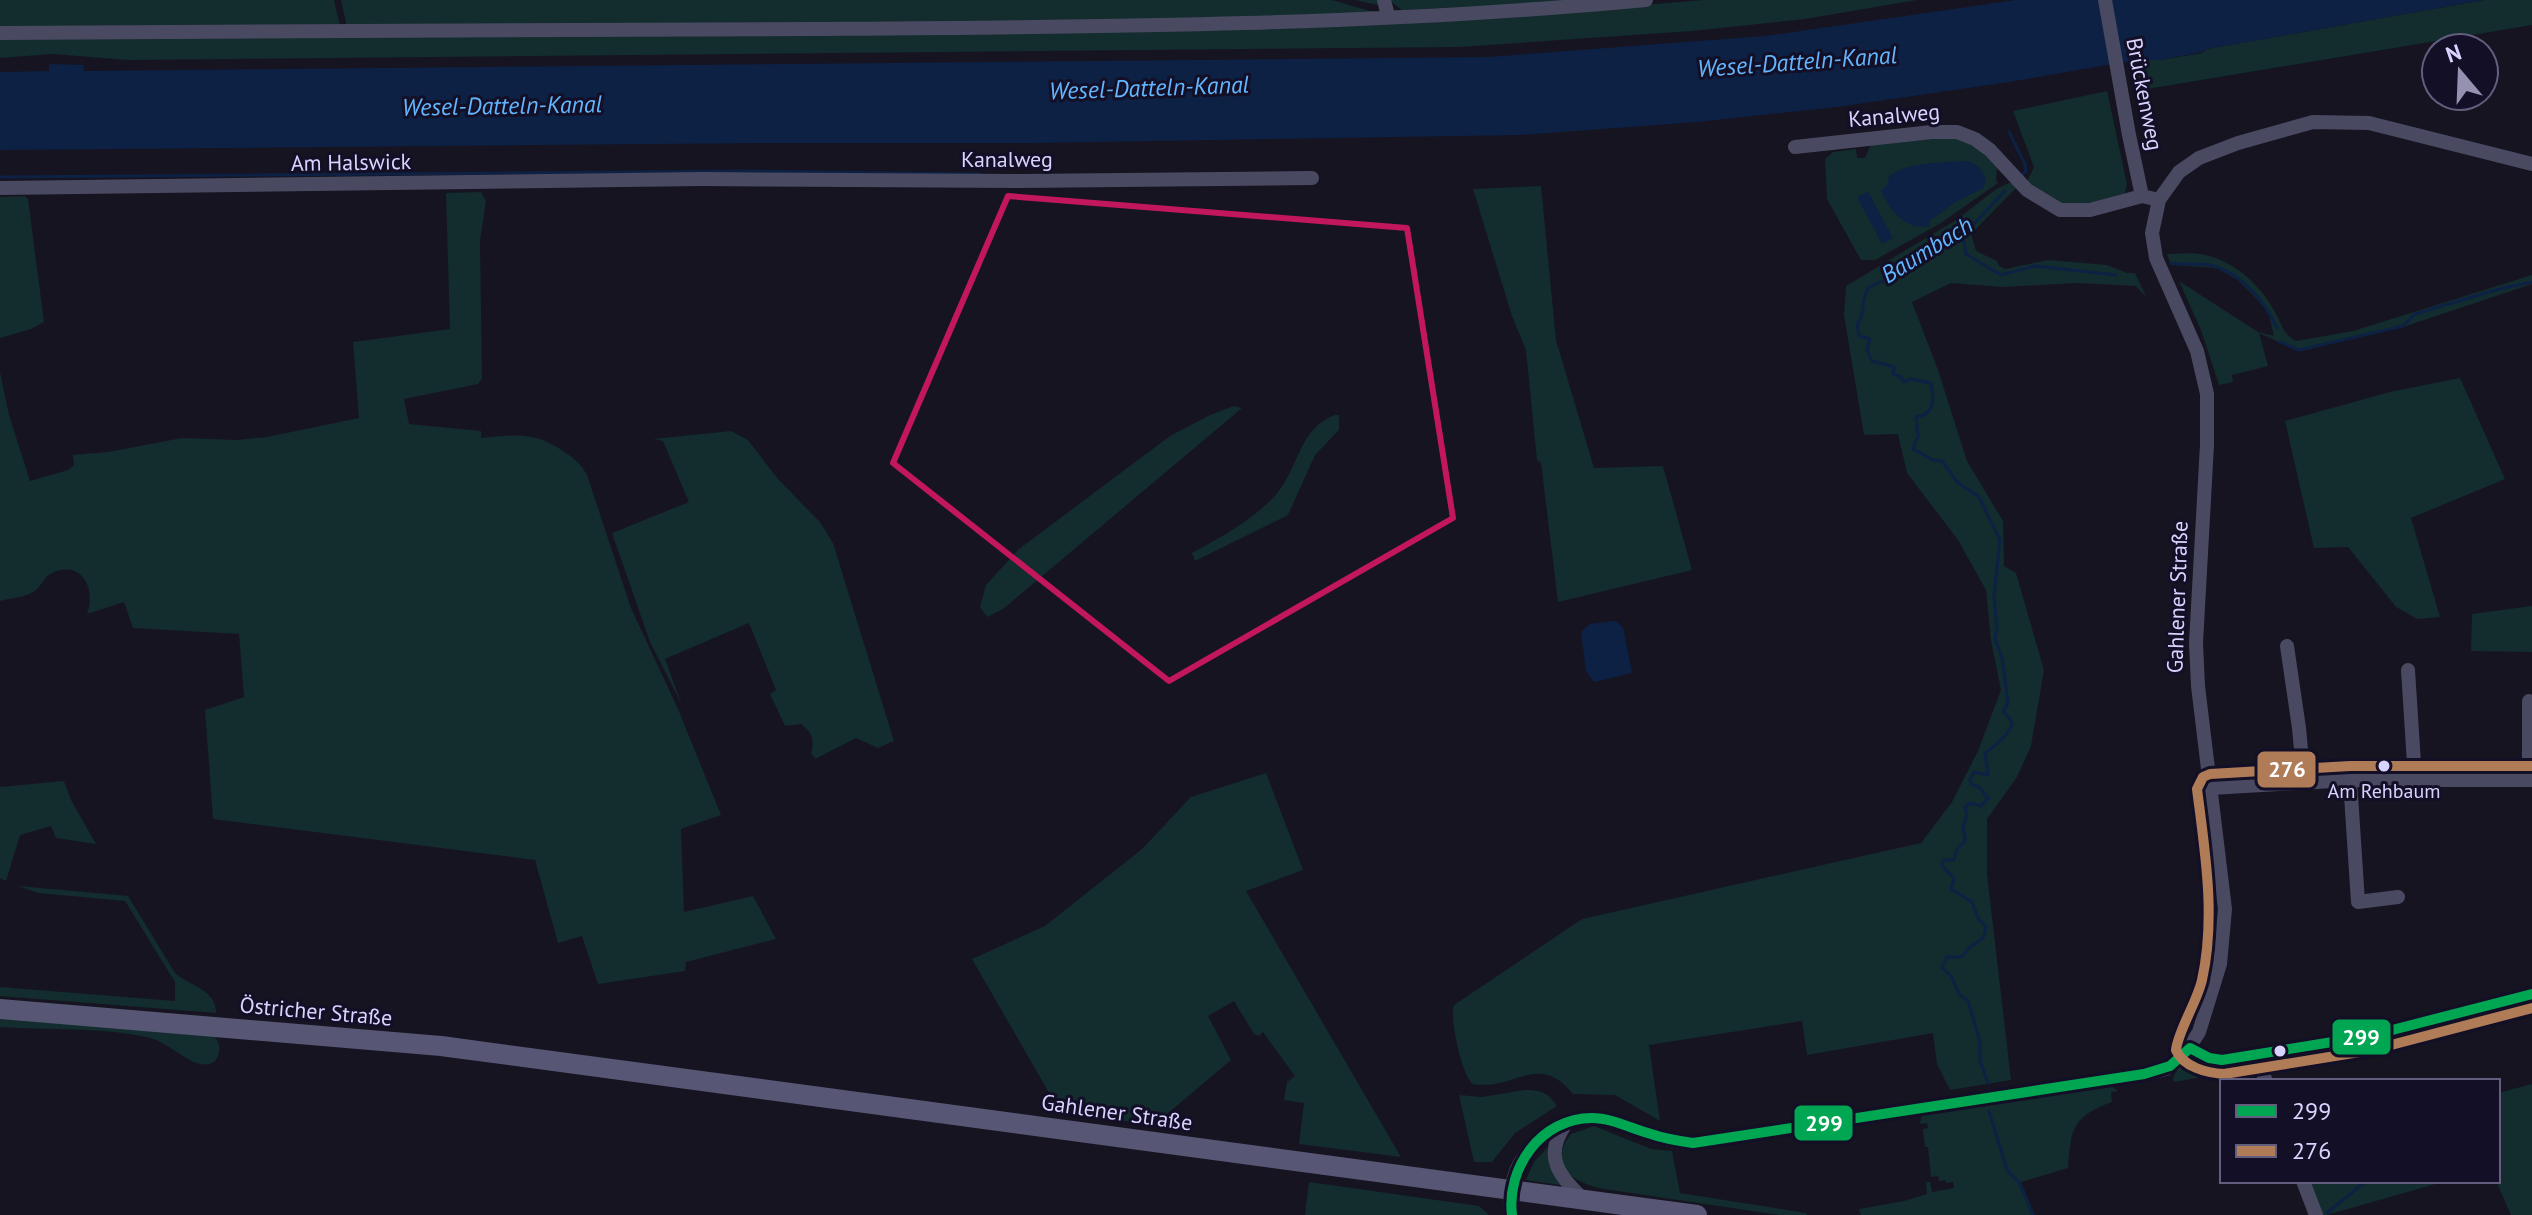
<svg xmlns="http://www.w3.org/2000/svg" width="2532" height="1215" viewBox="0 0 2532 1215" font-family="'PT Sans',sans-serif">
<rect width="100%" height="100%" fill="#161421"/>
<path fill="#132c2d" d="M0,0H334L340,26L0,29Z
M341,0H1332L1377,13L1295,18L347,27Z
M1355,0H1610L1402,10L1390,1L1378,5Z
M1703,0H1917L1805,19L1692,31L1459,47L128,60L53,54L0,58V38L478,34L1621,7Z
M2484,0H2532V25L2135,91L2132,79L2136,60H2160L2202,53L2207,49Z
M2107,91L2127,184L2125,193L2090,205H2060L2027,182L2034,167L2013,111Z
M1951,137L1976,145L1997,167L1996,180L1998,183L1941,223L1875,260H1861L1827,199L1825,159L1833,152L1856,149L1857,158H1865L1871,144Z
M2013,181L2018,186L1971,234L1976,251L1997,261L1999,266L2005,269L2048,260L2107,265L2127,273H2135L2147,298L2136,286L2076,283L2003,287L1951,283L1912,302L1938,370L1967,461L2003,521L2004,566L2016,573L2044,670L2031,746L2017,777L1987,819V874L2011,1080L1950,1090L1937,1064L1933,1033L1807,1055L1802,1021L1649,1045L1660,1121L1615,1095L1573,1094C1538,1051 1515,1091 1473,1084C1462,1076 1449,1018 1454,1005L1582,919L1921,843L1952,802L1978,751L2001,690L1991,640L1986,590L1958,540L1907,473L1898,434L1864,435L1844,315L1846,286L1956,220L1995,190Z
M1541,186L1556,340L1594,468L1663,466L1692,570L1558,602L1541,463L1537,460L1526,350L1512,316L1473,189Z
M481,192L486,201L480,241L482,379L478,384L404,399L409,424L481,431V438C513,435 533,431 560,449C572,457 580,462 587,475L631,608L678,709L721,815L681,829L684,912L753,896L776,939L686,962L685,971L598,984L582,936L558,943L535,860L213,819L205,710L244,697L239,634L133,628L124,602L87,614C96,590 83,561 54,572C45,575 43,584 36,590C29,597 10,598 0,601V372L9,415L30,481L68,470L74,465L73,455L108,452L182,438L237,440L267,437L359,418L353,342L450,329L446,193Z
M25,196L28,199L44,322L31,329L0,338V197Z
M2191,253C2227,255 2258,280 2275,312C2282,324 2283,335 2296,341L2353,331L2532,275V284L2403,327L2299,351L2259,333L2268,366L2232,375L2233,382L2219,385L2201,330L2179,281L2258,332L2274,336L2268,311L2238,280L2216,268L2171,265L2167,254Z
M2460,378L2505,479L2411,518L2440,617L2417,619L2396,607L2348,547L2314,548L2285,421L2390,392Z
M1234,406L1242,408L1003,609L987,617L980,607L986,585L1019,549L1170,436L1210,415Z
M1335,415H1339V430L1315,455L1288,515L1195,561L1192,553C1221,537 1251,521 1274,497C1299,470 1298,428 1335,415Z
M731,431L748,440L778,479L820,522L833,543L894,741L878,748L856,738L815,759L811,753C815,739 812,733 801,724L785,726L770,694L776,690L749,623L665,659L682,705L650,642L612,533L689,502L663,441L653,439Z
M2532,606V652L2471,651L2472,614Z
M1266,773L1303,870L1246,891L1401,1157L1299,1144L1304,1103L1284,1100L1287,1082L1295,1076L1263,1032L1259,1036L1254,1034L1234,1001L1208,1016L1231,1060L1154,1125L1060,1112L972,959L1045,926L1142,849L1191,797Z
M64,781L71,800L96,844L56,838L51,826L20,835L6,881L0,878V787Z
M18,886L128,896L175,973C190,986 217,990 216,1013L0,996V987L175,1001V982L125,901L38,893Z
M0,1017L214,1036C221,1043 221,1053 215,1061C197,1075 172,1043 150,1038C106,1027 45,1030 0,1027Z
M2250,1060L2253,1068L2174,1082L2173,1078C2180,1060 2195,1065 2211,1065C2224,1065 2237,1062 2250,1060Z
M2532,1084V1215H2511L2496,1181H2498V1093Z
M2110,1085L2118,1091L2111,1092L2112,1102C2072,1117 2071,1128 2068,1168L2021,1182L2035,1215H1861L1859,1209L1904,1201L1927,1194L1926,1182H1930L1932,1192L1954,1188L1953,1182L1946,1183L1945,1180L1939,1181L1938,1176L1931,1177L1928,1147H1925L1923,1129L1928,1128L1927,1123L1920,1124L1922,1114Z
M1524,1090C1540,1090 1548,1092 1557,1106L1515,1133L1492,1162H1474L1459,1095L1482,1097Z
M1594,1126L1651,1149L1672,1151L1680,1193L1806,1213L1807,1215H1779L1604,1189C1575,1183 1545,1166 1571,1134Z
M1549,1146L1562,1184L1560,1185L1526,1180L1534,1162Z
M2307,1181H2446L2327,1215H2320Z
M1309,1182L1479,1206L1489,1215H1305Z"/>
<path fill="#0d2144" d="M2016,0H2484L2207,49L2202,52L2160,60H2136L2009,82L1837,107L1697,122L1519,135L1033,143H768L0,150V72L49,71V64L83,65L84,71L1489,57L1765,36Z
M1967,161C1977,163 1984,171 1986,181L1983,188L1956,202L1929,221L1930,226C1906,231 1889,210 1881,190L1888,184L1889,176C1909,161 1943,163 1967,161Z
M1868,192L1893,238L1882,244L1857,197Z
M1615,621L1623,627L1632,673L1594,682L1586,671L1581,632L1590,624Z"/>
<g fill="none" stroke-linecap="round" stroke-linejoin="round">
<path stroke="#0d2144" stroke-width="3" d="M2009,132L2025,164L2026,171L2022,175
M0,177L751,171L980,174
M1962,230L1966,254L2001,275L2035,266L2116,275
M2171,263C2184,265 2196,263 2209,265C2241,272 2264,301 2277,328
M2280,342L2299,350L2403,326L2415,314L2499,289L2532,282
M1988,1083L1980,1061V1042L1968,1001L1959,994L1951,976L1942,968L1947,957H1961C1964,955 1966,951 1969,948C1979,939 1984,944 1986,926L1979,920L1972,902L1951,889L1954,878L1942,866L1943,860H1954L1957,849L1965,841L1963,826L1967,815L1965,807L1970,803L1981,806L1988,798L1978,786L1972,785L1970,780L1974,772L1988,775L1985,753C1995,746 2011,734 2012,722L2003,711L2008,704L2002,658L1995,639L1997,628L1994,596L2000,540L1979,497L1957,482L1942,461L1933,460L1913,449L1918,436L1916,417C1935,415 1934,399 1931,383L1910,379L1904,382L1901,377L1893,374L1894,367L1872,361L1867,350L1870,339L1859,336L1857,325C1866,314 1860,299 1869,287L1885,280L1898,267L1914,261L1942,240L1973,225L2005,191
M1989,1111L2007,1170L2019,1182L2033,1215
M2327,1213L2366,1181"/>
<path stroke="#4a4962" stroke-width="14" d="M1384,0L1388,16
M2105,0L2129,135L2142,196
M0,33C270,31 541,30 811,29C1090,27 1369,26 1646,0
M1795,147L1932,132H1957L1975,139L1990,150L2027,190L2060,210H2090L2142,196L2159,200
M0,188L702,179L1021,181L1312,178
M2287,646L2299,728L2304,782
M2408,670L2415,779
M2350,780L2358,902L2398,897
M2529,780V701
M2211,788L2350,780H2532
M2190,1048L2209,1058L2222,1060L2369,1036L2532,994
M2255,1055L2266,1081
M1565,1125C1543,1157 1559,1175 1583,1199
M2303,1181L2316,1215
M1512,1215C1507,1190 1515,1164 1532,1147C1593,1086 1627,1140 1693,1143L2144,1074L2166,1069L2181,1060L2199,1032L2220,964L2225,909L2198,686L2196,643L2207,445V394L2197,351L2156,258L2152,233L2159,200L2179,172L2199,158L2238,143L2313,122L2369,123L2532,164"/>
<path stroke="#575674" stroke-width="20" d="M0,1009L441,1046L1697,1215"/>
<g stroke="#130f26" stroke-width="16">
<path id="bus-1" d="M2190,1048L2209,1058L2222,1060L2369,1036L2532,994
M1512,1215C1506,1168 1541,1118 1592,1118C1612,1118 1632,1129 1651,1134C1665,1139 1679,1141 1693,1143L2144,1074L2170,1066L2190,1048"/>
</g>
<g stroke="#130f26" stroke-width="16">
<path id="bus-2" d="M2532,766H2350L2210,774L2203,777L2197,789C2205,852 2216,917 2202,980C2197,1002 2178,1031 2176,1050C2183,1067 2207,1073 2224,1074L2372,1050L2532,1008"/>
</g>
<use href="#bus-1" stroke="#00a651" stroke-width="10"/>
<use href="#bus-2" stroke="#b07c57" stroke-width="10"/>
</g>
<path fill="none" stroke="#c2185b" stroke-width="6" stroke-linejoin="round" d="M1008,196L1407,228L1453,518L1169,681L893,463Z"/>
<g fill="#d9d4ff" stroke="#130f26" stroke-width="3">
<circle cx="2384" cy="766" r="7"/>
<circle cx="2280" cy="1051" r="7"/>
</g>
<g text-anchor="middle" stroke-width="6" stroke-linejoin="round" paint-order="stroke">
<g font-size="20" fill="#d9d4ff" stroke="#130f26">
<text x="2384" y="798">Am Rehbaum</text>
</g>
<g font-size="22" fill="#d9d4ff" stroke="#130f26">
<text transform="translate(2145 94) rotate(79)" y="8">Brückenweg</text>
<text transform="translate(1894 115) rotate(-5)" y="8">Kanalweg</text>
<text x="1007" y="167">Kanalweg</text>
<text transform="translate(351 162) rotate(-1)" y="8">Am Halswick</text>
<text transform="translate(2177 597) rotate(-88)" y="8">Gahlener Straße</text>
<text transform="translate(316 1011) rotate(5)" y="8">Östricher Straße</text>
<text transform="translate(1117 1112) rotate(8)" y="8">Gahlener Straße</text>
</g>
<g font-size="24" font-style="italic" fill="#62b6ff" stroke="#130f26">
<text transform="translate(1797 62) rotate(-4)" y="8">Wesel-Datteln-Kanal</text>
<text transform="translate(1149 88) rotate(-2)" y="8">Wesel-Datteln-Kanal</text>
<text transform="translate(502 106) rotate(-1)" y="8">Wesel-Datteln-Kanal</text>
<text transform="translate(1927 250) rotate(-32)" y="8">Baumbach</text>
</g>
</g>
<g stroke="#130f26" stroke-width="3">
<rect x="2256" y="750" width="61" height="39" rx="8" fill="#b07c57"/>
<rect x="2331" y="1018" width="61" height="38" rx="8" fill="#00a651"/>
<rect x="1793" y="1104" width="61" height="38" rx="8" fill="#00a651"/>
</g>
<g font-size="22" text-anchor="middle" font-weight="bold" fill="#fff">
<text x="2287" y="777">276</text>
<text x="2361" y="1045">299</text>
<text x="1824" y="1131">299</text>
</g>
<rect x="2220" y="1079" width="280" height="104" fill="#130f26" stroke="#625e7d" stroke-width="2"/>
<rect x="2236" y="1105" width="40" height="12" fill="#00a651" stroke="#625e7d" stroke-width="2"/>
<text x="2292" y="1119" font-size="24" fill="#d9d4ff">299</text>
<rect x="2236" y="1145" width="40" height="12" fill="#b07c57" stroke="#625e7d" stroke-width="2"/>
<text x="2292" y="1159" font-size="24" fill="#d9d4ff">276</text>
<g transform="translate(2460 72) rotate(341)"><circle r="38" fill="#130f26" stroke="#625e7d" stroke-width="2"/>
<path d="M0-6L14 30L0 20L-14 30Z" fill="#9591b1"/>
<text y="-12" font-size="22" font-weight="bold" text-anchor="middle" fill="#d9d4ff">N</text>
</g>
</svg>
